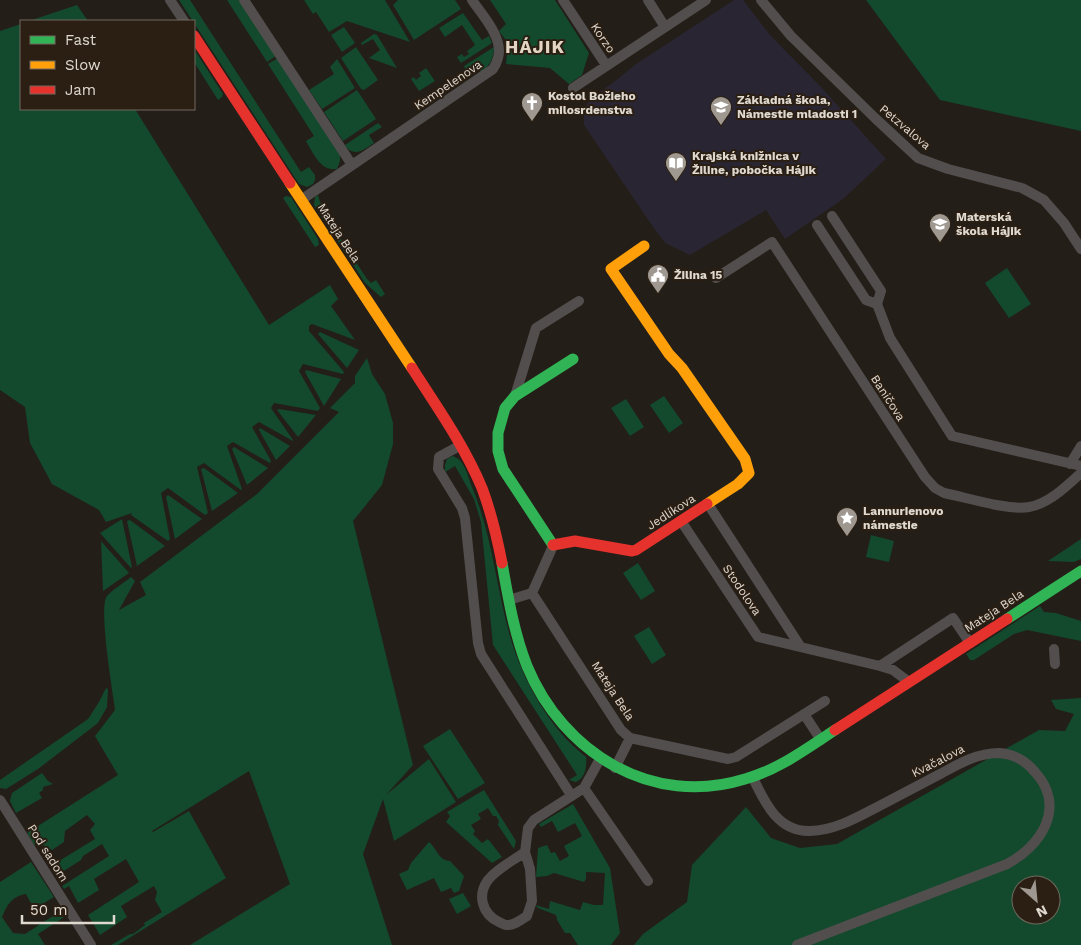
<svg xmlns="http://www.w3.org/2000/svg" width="1081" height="945" viewBox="0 0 1081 945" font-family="'Work Sans',sans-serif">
<rect width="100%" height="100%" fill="#241e18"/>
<path fill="#2a2532" d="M734,0H743L770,35L821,87L886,159L843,199L785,239L766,210L690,255L665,243L651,224L584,125V114L587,104L593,97L614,82L636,64Z"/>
<path fill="#13492d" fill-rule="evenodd" d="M179,0H190L301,172L309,167L315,175V180L313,184L307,187L299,184Z
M227,0H239L276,56L267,62Z
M304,0H385L410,42L347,21L329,32L316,12L313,14Z
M398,0H455L461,9L414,40L393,5Z
M490,0H555L589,53L582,75L569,84L550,68L506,64L508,43L499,31L506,24Z
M866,0H1081V131L940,100Z
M77,5L88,21H29Z
M463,13L482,40L489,36L492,43L461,63L457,57L462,54L464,57L469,54L467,51L475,45L462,25L445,37L439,28Z
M21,24V109H135L269,325L330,285L338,299L331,306L355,340L312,324L309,326V331L344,372L343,374L303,364L299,371L320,408L318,411L274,403L271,408L293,440V441L259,422L252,427L271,461L270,463L233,442L227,446L242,489L241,490L204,463L197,467L208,513L205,515L168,488L161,493L170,539L168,541L131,515L132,513L106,522L99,510L52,484L30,443L25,407L0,390V31Z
M344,27L355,43L342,52L331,35Z
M374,34L377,35L397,68L369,58L380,50L373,39L362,45L361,43Z
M356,47L378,80L364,90L361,89L341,58Z
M494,47C494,58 490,66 481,72L476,65L466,71L464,66Z
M194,49L223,94L222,97L218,100L194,62Z
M278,58L340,155V161L337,169C321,172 313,153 306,141L314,136L268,64Z
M337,59L355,88L322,109L309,90L334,74L330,67Z
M426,68L435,81L419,91L411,79L414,77L416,80L421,76L419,73Z
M357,90L376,119L343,141L324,112Z
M378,123L382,127L369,135L374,143C364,150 353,158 345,145Z
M318,195L320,202L327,211L324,213L367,279L371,283L376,280L385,294L381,297L365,283L314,205L315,197Z
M286,196L291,197L318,239L319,245L315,247L283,198Z
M1007,268L1031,304L1009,318L985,283Z
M320,332L359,350L347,368L318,334Z
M367,358L372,374L385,394L393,423V444L382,485L353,521L413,765L386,795L429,759L456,802L394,841L383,799L363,854L392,945H190L290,884L249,771L152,831L153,832L189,811L226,878L118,945H111L130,934H133L145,925L144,923L162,912L155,900L157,892L154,886L121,906L127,917L100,935L88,915L139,882L126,859L94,879L99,890L78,903L69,886L64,889L62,886L109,856L102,844L83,856L81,860L56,876L52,870L55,865L54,864L95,839L90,830L95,824L87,815L65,831L64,842L52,850L38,842L34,845L27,833L118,775L95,736L115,710C113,692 98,607 107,596C113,589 124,583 131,577L135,581L119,610L146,595L140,582L257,494L339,412L330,408L355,383V376Z
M306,370L341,379L324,406L305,372Z
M664,396L683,423L669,433L650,405Z
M626,399L644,427L630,436L611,408Z
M279,409L316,415L298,437L277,410Z
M260,428L290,446L276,460L259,430Z
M234,447L268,468L247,485L232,449Z
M453,456C456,458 460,459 462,463C467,470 469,480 472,487C492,535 496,586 510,636C523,681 549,728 586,757C587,767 585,778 576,782L569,780L577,775L493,645L481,522L474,499L455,466L445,472V465L447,459Z
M204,468L238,493L212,511L201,469Z
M168,495L202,519L175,539L166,497Z
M122,519L132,567L131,568L100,533Z
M130,520L165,546L137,566L127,521Z
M871,535L894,541L889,562L866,557Z
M1081,539V559L1074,562L1048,561Z
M101,541L129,573L103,591Z
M638,563L655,591L641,600L623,573Z
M1040,606L1044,612L1056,613L1081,621V641L1027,630L1014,634L974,660H970L966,654Z
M649,627L666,655L652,664L634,636Z
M106,688L108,689L107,707L98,723L38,769L6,789L0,788V780L88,719L99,702Z
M1081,698V945H634L643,934L687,902L692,865L746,807L771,838L800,848L837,844L1039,730L1065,731L1074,714L1056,709L1051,700ZM1021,885H1051V915H1021Z
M450,729L485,783L458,799L423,746Z
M42,773L48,781L53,784L43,787V790L39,793L42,798L16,813L10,801L12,793Z
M484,790L516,841L514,849L498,825L499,821L496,816H493L488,808L478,814L481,819L471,825L475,831L473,834L482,843L488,839L502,857L492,863L446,822L450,816L447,812Z
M573,804L610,868L620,933L611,945H578L570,933H565L557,920L556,915L538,908L535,905L549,909L550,901L580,910L583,902L594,905H603L605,873L586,872V879L584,882L554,873L547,876L536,877L538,848L547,845L551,853L555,852L560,861L569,856L564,846L582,836L575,823L558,832L552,821L541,827L539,824Z
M429,842C437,849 438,860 450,861L464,876L459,891L454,893L451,888L441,892L434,878L407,890L399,874L408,870L411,863Z
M31,862L54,897L34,909L26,894C11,897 8,904 2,917L13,933L25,934L62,910L66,916L38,934L45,945H0V882Z
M463,893L471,906L457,914L449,899Z"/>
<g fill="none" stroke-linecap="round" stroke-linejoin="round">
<path stroke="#524e4d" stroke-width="10" d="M170,0L184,21
M244,0L352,165
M563,0L606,65
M648,0L665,27
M761,0L791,36L875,118L918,158L948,169L1022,188L1044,200L1064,223L1081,249
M573,88L706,0
M301,200L493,69C495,66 497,62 498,58C504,38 482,15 472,0
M832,216L881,291L877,304
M817,225L866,300L877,304L890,338L952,436L1081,466
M716,278L772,242L925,477L935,488L944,493C965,497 1009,511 1029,507C1048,504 1067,486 1081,473
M515,396L536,328L579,301
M461,445L439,457L438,469L462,508L465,518L478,643L481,654L571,795
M1070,464L1081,446
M708,504L800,646
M681,521L758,637L880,666L893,670L909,682
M532,593L621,730L630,738L728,759L736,757L825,701
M532,593L553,546
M509,600L532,593
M1054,649L1055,664
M880,666L953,618L970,643
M804,714L821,740
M615,768L630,738
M753,778C765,803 778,832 810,831C838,830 861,815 885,803C904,793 923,783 942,773C960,763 978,753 999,753C1013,754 1026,761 1035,772C1067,807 1041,846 1007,864L797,945
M584,788L648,881
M0,800L91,945
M525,852C513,861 497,868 488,880C477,895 482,914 499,922C499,922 505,925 506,925C513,926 521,920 527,916L532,901L530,869L525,852L528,828L534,820L584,788L600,759"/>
<path stroke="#30b455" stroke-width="11" d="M553,545L503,469L498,451V433L505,408L515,396L573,359
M502,563C508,597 514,633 527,666C563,753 652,808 745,779C778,770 806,749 835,730
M1007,619L1081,571"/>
<path stroke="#ff9f0a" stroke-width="11" d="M290,183L412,368
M644,246L611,269L669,354L682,368L745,459L749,473L738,484L707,504"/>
<path stroke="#e5322d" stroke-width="11" d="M194,36L290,183
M412,368C437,407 464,445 482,488C491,512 497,537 502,563
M553,545L575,541L632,551L636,550L707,504
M835,730L1007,619"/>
</g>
<defs>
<g id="church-pin" transform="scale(1.125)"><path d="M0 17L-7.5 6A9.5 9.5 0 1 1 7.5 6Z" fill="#9e9890" stroke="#2a1f12"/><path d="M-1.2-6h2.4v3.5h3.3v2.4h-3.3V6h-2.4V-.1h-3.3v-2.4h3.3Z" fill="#fff"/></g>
<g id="school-pin" transform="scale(1.125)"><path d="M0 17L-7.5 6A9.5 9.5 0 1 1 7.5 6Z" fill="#9e9890" stroke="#2a1f12"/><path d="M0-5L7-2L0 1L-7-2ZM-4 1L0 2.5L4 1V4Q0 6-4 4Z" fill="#fff"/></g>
<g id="library-pin" transform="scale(1.125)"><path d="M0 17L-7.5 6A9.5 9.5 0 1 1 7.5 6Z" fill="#9e9890" stroke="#2a1f12"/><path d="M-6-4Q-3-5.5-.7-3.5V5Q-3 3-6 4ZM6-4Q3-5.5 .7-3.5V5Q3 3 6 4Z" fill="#fff"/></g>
<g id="civic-pin" transform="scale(1.125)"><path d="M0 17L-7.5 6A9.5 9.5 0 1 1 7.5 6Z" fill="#9e9890" stroke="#2a1f12"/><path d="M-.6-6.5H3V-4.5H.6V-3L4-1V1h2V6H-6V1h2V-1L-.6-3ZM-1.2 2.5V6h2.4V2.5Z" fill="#fff"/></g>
<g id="sight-pin" transform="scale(1.125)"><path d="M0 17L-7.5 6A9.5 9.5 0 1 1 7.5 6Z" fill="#9e9890" stroke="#2a1f12"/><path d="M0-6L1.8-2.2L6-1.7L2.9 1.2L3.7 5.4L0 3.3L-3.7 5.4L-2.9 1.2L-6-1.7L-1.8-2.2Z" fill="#fff"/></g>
</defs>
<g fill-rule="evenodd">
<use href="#church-pin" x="532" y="103"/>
<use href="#school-pin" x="721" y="107"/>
<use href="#library-pin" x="676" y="163"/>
<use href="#school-pin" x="940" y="224"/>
<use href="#civic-pin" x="658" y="275"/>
<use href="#sight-pin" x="847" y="518"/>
</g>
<g text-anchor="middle" stroke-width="4" stroke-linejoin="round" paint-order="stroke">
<g font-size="12" fill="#e0d9d0" stroke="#2a1f12">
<text transform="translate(603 38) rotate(56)" y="4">Korzo</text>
<text transform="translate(448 85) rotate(-34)" y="4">Kempelenova</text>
<text transform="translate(905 127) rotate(40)" y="4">Petzvalova</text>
<text transform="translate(339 233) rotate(57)" y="4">Mateja Bela</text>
<text transform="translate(888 398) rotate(57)" y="4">Baničova</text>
<text transform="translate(671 512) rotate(-33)" y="4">Jedlíkova</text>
<text transform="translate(742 590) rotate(56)" y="4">Stodolova</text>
<text transform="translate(994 611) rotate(-33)" y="4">Mateja Bela</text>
<text transform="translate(613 691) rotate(57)" y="4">Mateja Bela</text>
<text transform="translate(938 761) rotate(-27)" y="4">Kvačalova</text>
<text transform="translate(48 853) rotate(58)" y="4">Pod sadom</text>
</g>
<g font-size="12" font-weight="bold" fill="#e0d9d0" stroke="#2a1f12" text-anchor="start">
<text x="548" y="100">Kostol Božieho<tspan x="548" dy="14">milosrdenstva</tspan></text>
<text x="737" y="104">Základná škola,<tspan x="737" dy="14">Námestie mladosti 1</tspan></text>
<text x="692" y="160">Krajská knižnica v<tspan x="692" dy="14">Žiline, pobočka Hájik</tspan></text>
<text x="956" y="221">Materská<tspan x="956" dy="14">škola Hájik</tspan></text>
<text x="674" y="279">Žilina 15</text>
<text x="863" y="515">Lannurienovo<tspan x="863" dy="14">námestie</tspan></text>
</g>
<g font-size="18" font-weight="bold" letter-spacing="1" fill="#e3d5c4" stroke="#2a1f12">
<text x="535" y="53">HÁJIK</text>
</g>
</g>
<rect x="20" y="20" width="175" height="90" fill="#2a1f12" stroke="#73695e"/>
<rect x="30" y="36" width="25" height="8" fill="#30b455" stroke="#73695e"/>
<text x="65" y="45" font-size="15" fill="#e0d9d0">Fast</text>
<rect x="30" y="61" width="25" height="8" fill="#ff9f0a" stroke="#73695e"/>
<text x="65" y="70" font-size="15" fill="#e0d9d0">Slow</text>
<rect x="30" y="86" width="25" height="8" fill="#e5322d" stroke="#73695e"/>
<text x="65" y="95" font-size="15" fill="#e0d9d0">Jam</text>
<g transform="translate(1036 900) rotate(153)"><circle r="24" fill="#2a1f12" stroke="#73695e"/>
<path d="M0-4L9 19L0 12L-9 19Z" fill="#9e9890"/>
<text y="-8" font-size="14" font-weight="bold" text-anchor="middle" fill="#e0d9d0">N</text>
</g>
<path d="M22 915v8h92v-8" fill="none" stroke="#e0d9d0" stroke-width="2.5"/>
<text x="30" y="915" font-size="15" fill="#e0d9d0" stroke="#2a1f12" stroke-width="4" paint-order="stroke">50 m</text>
</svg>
